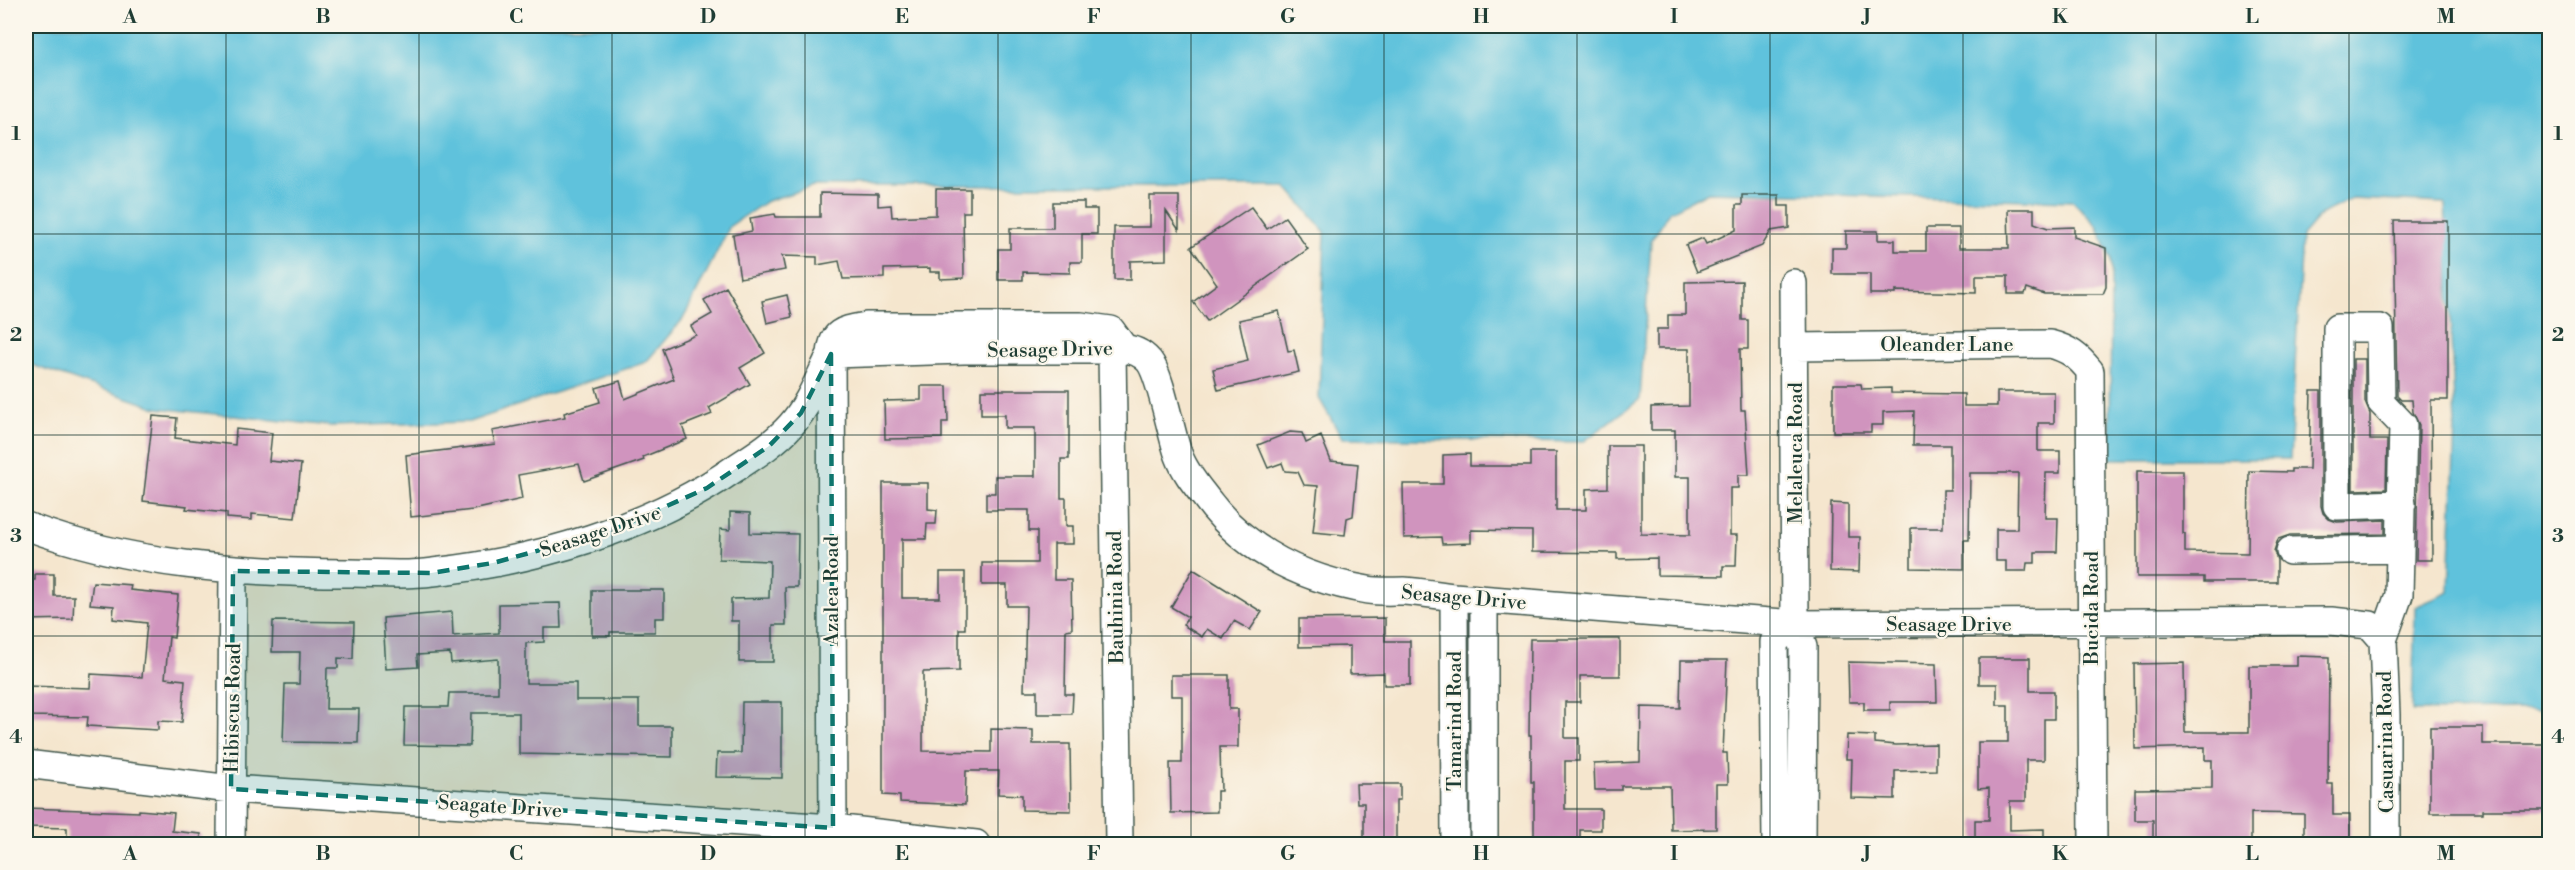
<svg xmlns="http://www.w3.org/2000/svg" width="2575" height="870" viewBox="0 0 2575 870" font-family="'Libre Bodoni',serif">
<rect width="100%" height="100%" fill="#fbf7ec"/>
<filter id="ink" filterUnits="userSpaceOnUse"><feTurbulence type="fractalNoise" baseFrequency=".0167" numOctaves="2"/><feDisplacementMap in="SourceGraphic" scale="12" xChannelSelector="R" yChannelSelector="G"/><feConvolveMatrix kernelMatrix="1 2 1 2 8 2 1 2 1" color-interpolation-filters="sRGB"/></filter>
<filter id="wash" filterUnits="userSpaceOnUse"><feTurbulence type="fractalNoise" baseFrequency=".008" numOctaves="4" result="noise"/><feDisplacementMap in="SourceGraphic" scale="24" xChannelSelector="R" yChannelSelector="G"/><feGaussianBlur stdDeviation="1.35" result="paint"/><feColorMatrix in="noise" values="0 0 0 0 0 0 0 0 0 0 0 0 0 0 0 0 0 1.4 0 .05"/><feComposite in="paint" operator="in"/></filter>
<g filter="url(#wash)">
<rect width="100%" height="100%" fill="#f5e6ce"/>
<path fill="#5ec2dc" stroke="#3e8088" stroke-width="1.5" d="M26,26H2549V710L2412,711L2415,607L2449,592L2455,425L2445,203L2352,199L2321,214L2302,236L2290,459H2110L2111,259L2097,226L2073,201L1708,192L1669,212L1651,241L1640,399L1583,442L1342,438L1319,398L1325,232L1286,186H814L767,201L730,226L683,319L646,362L469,422L331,426L157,408L26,363Z"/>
<g id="blocks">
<path fill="#d094be" d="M936,189H970V212H963L964,278L940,279V272H930V268L884,269V278L843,279L839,261L817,265V257L782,256L785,270L740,278L733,235L752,231L750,218L775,214L776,217H820V193L878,194V206L891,205L892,217L936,215Z
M1742,195H1779V206H1789V228L1771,231L1762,246L1697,272L1686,245L1703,238L1706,244L1736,230V205H1742Z
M1150,196H1179V230L1166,211V260L1130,261V280H1114V227H1150Z
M1053,202H1084V209H1097V234H1082V262H1070V273L1023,272V280H998V249H1010V228H1053Z
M1251,207L1267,229L1285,217L1308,249L1207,321L1193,302L1217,284L1191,247Z
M2008,209H2034V223L2048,228L2074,227V237L2106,248V287L2103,294H2044L2027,288L2025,294H2008V276H1976V293L1895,291V294H1870V274H1832V248H1846V231H1878V240H1895V251H1926V228H1959V248H2009Z
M2394,221H2448V400H2431L2432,560H2416L2419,425L2413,412L2412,400H2401L2397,396Z
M1742,281V320H1748V349H1740L1741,410H1745L1749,475H1738V488H1730V535H1737L1736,566H1723V576L1657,575V558L1617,559V553L1532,552V531L1471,530V543L1442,544L1441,537L1404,538L1403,484H1443V455L1470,454V466H1530V452H1556V510H1586V489L1608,488V446H1641V534L1690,535V477H1675V430H1651V407L1689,406V349H1657V329H1668V315H1685V282Z
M726,287L765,353L740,368L750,384L709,408L712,414L682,426L687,439L643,457L644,460L584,481L579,464L518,475L522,499L473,510L411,517L406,455L495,444L492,431L565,417L564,413L600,402L596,388L620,381L625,399L674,379L662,349L696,335L691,326L712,314L704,300Z
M787,295L792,317L767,323L762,301Z
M1279,311L1288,351L1294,350L1299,372L1218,390L1213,369L1248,361L1239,320Z
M2353,359H2365V402L2370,414V440H2387L2386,489L2353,490Z
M1833,384H1861L1862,389L1891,388V393L1964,394V406H1997V392H2054V423H2038V451H2060V473H2046L2045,518H2058L2057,552H2035V563H2027L2026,571H2006V561H1996V529H2017L2018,473H1970L1969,540H1964V569L1911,568V528H1943V490H1950V445H1913L1914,411L1883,412V425H1871V432H1833Z
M921,386H947L948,422H942V438L885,439L884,401L921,400Z
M981,390H1069V459H1061V498H1066V526H1073V544H1054V580H1071L1072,629L1066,630L1065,694H1073L1072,714H1037V691H1024L1026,606H1007V585H982V563H1037V531H1029V510H986V493H995V476H1035V428H1005V415H981Z
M2311,391H2321V506L2323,513L2329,519L2337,522L2385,520V534L2290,535L2278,539L2274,551L2277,560V582H2204V577H2137V471H2183V534H2185V552L2248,553L2249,471L2291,472V469H2309Z
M153,416L177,418L175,438L235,445L236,429L272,433L269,461L301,464L295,518L252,514V520L227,518V513L186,509L187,506L143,501Z
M1290,432L1302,433L1306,443L1321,436L1331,461L1358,464L1353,516L1347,518L1345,535L1313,532L1318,486L1304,485L1298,472L1285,471L1282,463L1268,468L1258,445Z
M883,483H928V509L937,510L936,524H927L926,539H902V598H940V572H965V629H959V671L923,672V751L991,752V729L1033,730V744H1070L1071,811L1022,810V795L998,794L999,771H966L965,805L900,802V796L883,795Z
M1831,503L1848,504V537H1860L1859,572L1830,571Z
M730,512L750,513V533L798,534L797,587H785L786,625H773V662H739V621H731V599L769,598L770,561L719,559L720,529L730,530Z
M1193,569L1262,612L1250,630L1234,621L1223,639L1207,629L1202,637L1183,625L1188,617L1171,607Z
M35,574H54V596H74L73,619L26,620V580H35Z
M93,582L131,585L130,590L178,595L174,638L169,637L165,678L185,680L182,722L158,721V730L87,726L88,717L26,716V686L90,688L91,674L142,677L147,623L113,619L114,606L90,604Z
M592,590H664V618H655V632H610V636H592Z
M560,603L561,628H544V642L526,643V683H576V700H639V726H672V757L519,754V713H471L470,746L404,745L405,707H448L449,693H498V659L451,663L450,653L417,655L418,667L386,669L383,618L452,612L453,636L499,633V604Z
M1385,618V641H1410V685H1384V673L1350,674V646L1299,647V619Z
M273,621L354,622L353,659L338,658V668H327L326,709H359L358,743L283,742L285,684H299L300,652H272Z
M1530,639H1620V676H1580V702H1565V738H1579V761H1565V809H1601V830H1580V844H1534V782H1531V735H1529Z
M2297,656L2329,657L2328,784H2333V815H2350V844H2304V814L2251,813V844H2153V820H2135V789L2212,788V760H2205V747L2135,749L2134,664L2184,663L2185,732H2249V666H2297Z
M1979,658H2030V691H2054V719H2044V760H2026V801H2010V830L2044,829V844H1981V841H1975V820H1989V788L1978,789V742H2008V705H1997V684H1979Z
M1681,660H1727L1723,753H1727L1728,784H1716V829L1671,830L1670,786H1621V790H1595L1594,764L1640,762L1641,707L1680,708Z
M1848,662L1936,664L1937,702H1890V710H1864V702H1849Z
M1171,675H1229V709H1238V747H1220L1221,791H1217V812L1171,813L1170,763H1182V696H1171Z
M742,702H782V778L716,777L717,753H741Z
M2430,727H2483V744H2550V810H2483V813H2430Z
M1847,735L1875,736V743L1896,745L1936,744V770L1895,771V799L1851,798L1852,759H1846Z
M1356,784H1400V800H1396V844H1364V803H1357Z
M26,808L139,812V810L174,813L172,831L201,834V844H67V828L26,827Z"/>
</g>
</g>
<g filter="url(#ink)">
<use href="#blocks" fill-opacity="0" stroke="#3f564b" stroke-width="1.5"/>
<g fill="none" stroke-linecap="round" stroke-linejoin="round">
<g stroke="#3f564b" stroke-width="30">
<path id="minor" d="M1793,283L1795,624L1803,647L1802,844
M1795,347L2050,344C2069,349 2078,356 2090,371L2093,844
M1112,350L1119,844
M831,354L964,350H1112C1126,347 1139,350 1149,361C1161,376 1171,435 1179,456C1185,472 1196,485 1206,498C1246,552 1303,579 1368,590C1379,592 1392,591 1404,591C1420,592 1437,595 1454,597L1795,624L2331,621L2370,625L2383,640
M26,526C130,565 240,573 351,573C378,573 406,576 433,572C535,561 650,528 734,469C754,456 775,443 791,425C809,405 819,378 831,354
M2290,551L2400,549
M1454,597L1455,844
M1484,600V844
M26,764L231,789L833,828L976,844
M833,828L831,354C833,330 845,330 866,326H1081L1111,330L1124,348
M231,844L233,571
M1776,844L1774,642L1795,624
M2386,844V715L2383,640L2399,595L2403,425L2381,402L2380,328H2337V506L2402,504"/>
</g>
<use href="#minor" stroke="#fff" stroke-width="27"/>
</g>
</g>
<path fill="#0f766e" fill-opacity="0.2" stroke="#0f766e" stroke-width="4.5" stroke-dasharray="12 8" stroke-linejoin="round" d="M831,354L833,828L231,789L233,571L431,573L493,563L613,530L707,488L769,446L801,413Z"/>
<path fill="none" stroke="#1f3d34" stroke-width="1.5" stroke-opacity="0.55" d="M226,26V844M419,26V844M612,26V844M805,26V844M998,26V844M1191,26V844M1384,26V844M1577,26V844M1770,26V844M1963,26V844M2156,26V844M2349,26V844M26,234H2550M26,435H2550M26,636H2550"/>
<g text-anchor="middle" stroke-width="4.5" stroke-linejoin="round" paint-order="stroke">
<g font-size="20" fill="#1f3d34" stroke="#fbf7ec">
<text x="1947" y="351">Oleander Lane</text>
<text transform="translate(1050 349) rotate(-1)" y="7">Seasage Drive</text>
<text transform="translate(1795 453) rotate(-90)" y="7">Melaleuca Road</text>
<text transform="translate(600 531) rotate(-18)" y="7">Seasage Drive</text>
<text transform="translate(831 591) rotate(-90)" y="7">Azalea Road</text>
<text transform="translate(1115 597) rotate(-91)" y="7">Bauhinia Road</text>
<text transform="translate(1464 597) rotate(5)" y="7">Seasage Drive</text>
<text transform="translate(2091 608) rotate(-90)" y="7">Bucida Road</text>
<text x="1949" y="631">Seasage Drive</text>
<text transform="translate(232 708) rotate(-89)" y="7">Hibiscus Road</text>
<text transform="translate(1454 721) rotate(-90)" y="7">Tamarind Road</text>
<text transform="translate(2385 742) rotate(-91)" y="7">Casuarina Road</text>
<text transform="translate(500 806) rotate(4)" y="7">Seagate Drive</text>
</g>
</g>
<rect width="2575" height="870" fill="none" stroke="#fbf7ec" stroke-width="66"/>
<rect x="33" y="33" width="2509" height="804" fill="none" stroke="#1f3d34" stroke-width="2"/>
<g font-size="20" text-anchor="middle" font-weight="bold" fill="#1f3d34">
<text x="130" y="23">A</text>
<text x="323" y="23">B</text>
<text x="516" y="23">C</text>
<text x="708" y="23">D</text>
<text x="902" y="23">E</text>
<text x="1094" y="23">F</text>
<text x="1288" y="23">G</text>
<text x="1481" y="23">H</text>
<text x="1674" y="23">I</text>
<text x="1867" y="23">J</text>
<text x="2060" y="23">K</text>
<text x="2252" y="23">L</text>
<text x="2446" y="23">M</text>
<text x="16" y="140">1</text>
<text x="2558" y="140">1</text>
<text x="16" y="341">2</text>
<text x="2558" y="341">2</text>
<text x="16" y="542">3</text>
<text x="2558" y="542">3</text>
<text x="16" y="743">4</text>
<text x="2558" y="743">4</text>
<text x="130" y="860">A</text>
<text x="323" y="860">B</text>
<text x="516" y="860">C</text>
<text x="708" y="860">D</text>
<text x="902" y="860">E</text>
<text x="1094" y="860">F</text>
<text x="1288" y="860">G</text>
<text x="1481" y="860">H</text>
<text x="1674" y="860">I</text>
<text x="1867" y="860">J</text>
<text x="2060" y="860">K</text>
<text x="2252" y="860">L</text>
<text x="2446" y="860">M</text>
</g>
</svg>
